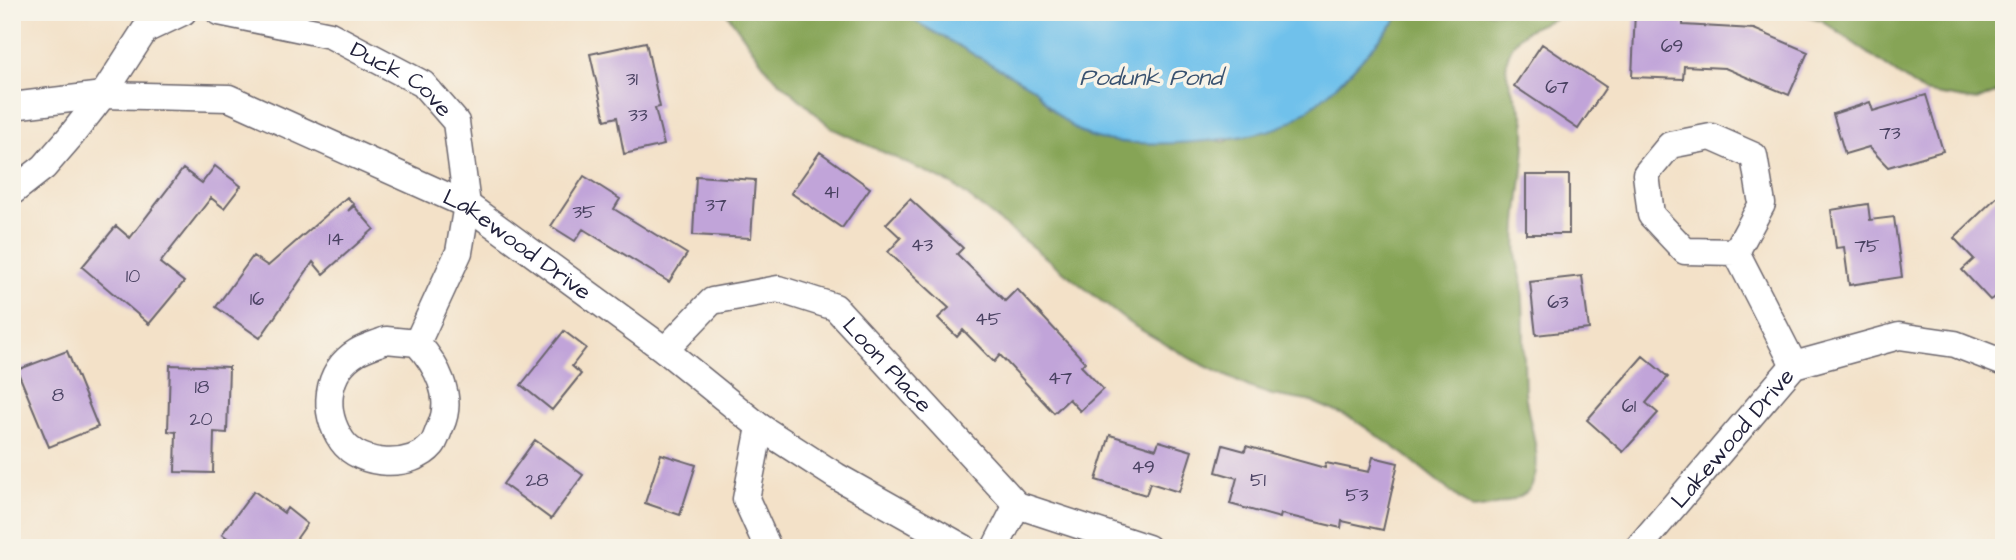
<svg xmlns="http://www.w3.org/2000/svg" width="2016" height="560" viewBox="0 0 2016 560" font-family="'Architects Daughter',sans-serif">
<rect width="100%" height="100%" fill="#f7f3e8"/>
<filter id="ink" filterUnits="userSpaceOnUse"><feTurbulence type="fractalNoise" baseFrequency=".0143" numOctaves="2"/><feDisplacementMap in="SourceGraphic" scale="14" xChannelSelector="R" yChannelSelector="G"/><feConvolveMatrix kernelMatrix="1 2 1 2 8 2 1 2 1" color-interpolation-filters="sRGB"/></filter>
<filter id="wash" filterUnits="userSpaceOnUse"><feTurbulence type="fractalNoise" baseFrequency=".00686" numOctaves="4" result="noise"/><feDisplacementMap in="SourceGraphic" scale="28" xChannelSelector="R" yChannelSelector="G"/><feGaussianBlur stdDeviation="1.57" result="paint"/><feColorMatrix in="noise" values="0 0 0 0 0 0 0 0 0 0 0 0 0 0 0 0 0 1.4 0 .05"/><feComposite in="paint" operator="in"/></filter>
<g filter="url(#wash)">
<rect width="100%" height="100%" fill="#f3e1c8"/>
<path fill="#86a457" stroke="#546349" stroke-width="2" d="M726,12H899L1035,89L1050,108L1225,142L1344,79L1403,12H1569C1550,23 1528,24 1515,42C1491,75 1524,98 1525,127C1527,171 1513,216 1517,259C1518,268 1522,277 1522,285C1525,321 1523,356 1525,391C1527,422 1545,456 1532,485C1526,500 1487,508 1472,509L1405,455L1353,419L1313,402L1272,395L1251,388L1193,360L1129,323L952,184L833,129L770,73Z
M1794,12H1973L1986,16L2004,12V89L1977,101L1923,92L1821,20Z"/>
<path fill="#6fc1eb" stroke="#487293" stroke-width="2" d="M899,12H1403C1369,51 1336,93 1292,121C1259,143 1123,151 1087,135C1065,125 1049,107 1035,89Z"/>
<g id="blocks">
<path fill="#c1a4d9" d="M1635,12H1683V25L1754,29L1808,52L1789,95L1725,68L1684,66L1683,79L1632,77Z
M646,42L660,107L655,108L664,145L624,154L617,117L605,120L590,54Z
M1542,44L1606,87L1578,129L1514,86Z
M1926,95L1943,151L1888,167L1869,147L1845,154L1833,114L1870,102L1873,111Z
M820,152L870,188L842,228L791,193Z
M215,166L241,186L224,208L211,198L160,263L184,282L149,324L82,267L116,226L130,238L183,169L202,183Z
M1526,175H1569V234H1526Z
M584,176L620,199L614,209L687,254L669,282L583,229L575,241L551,226Z
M696,176L755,180L751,238L693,235Z
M2004,190V291L1990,300L1962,270L1974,259L1954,238Z
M347,197L354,204L348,211L354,206L374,229L323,274L313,262L260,338L216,307L253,256L268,266Z
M910,199L963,248L957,254L1005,301L1017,289L1085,362L1081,366L1103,389L1080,411L1069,399L1054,413L1000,355L994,362L963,330L957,337L938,318L949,308L888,252L901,238L886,224Z
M1868,204L1870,220L1894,217L1902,277L1849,285L1844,247L1836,248L1831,210Z
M1582,276L1589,329L1536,335L1530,282Z
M564,331L586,348L572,366L581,374L552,410L521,385Z
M67,351L98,427L49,447L17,370Z
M1643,356L1668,377L1646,403L1658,413L1623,452L1587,420Z
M170,365L229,367L227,433L214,432L213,473L175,472L176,432L168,431Z
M1110,435L1156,449L1159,441L1192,451L1179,492L1150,483L1146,495L1096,480Z
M535,440L583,475L551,519L503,484Z
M1223,445L1245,451L1246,446L1325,468L1326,463L1369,472L1373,457L1398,463L1383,530L1342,521L1341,528L1281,514L1280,518L1230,504L1237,478L1216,472Z
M661,454L696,465L680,515L645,503Z
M254,491L284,513L287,508L307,524L290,548H241L222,534Z"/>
</g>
</g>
<g filter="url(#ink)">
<use href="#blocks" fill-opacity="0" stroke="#6b656c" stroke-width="2"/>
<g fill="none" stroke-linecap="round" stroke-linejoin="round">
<g stroke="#6b656c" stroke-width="29">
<g id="street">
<path id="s1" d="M219,12L330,35L423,84L456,122L467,205L459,252L417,343"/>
<path id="s2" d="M12,106L103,95L229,98L467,205L665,350L760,427L836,476L964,548"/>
<path d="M12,192L44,167L70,137L103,95L145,30L183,12"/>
<path d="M1736,252L1685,251L1651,215L1646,174L1670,145L1711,137L1754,156L1762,204L1736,252L1794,365"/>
<path d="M386,340L417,343C436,364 454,396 441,425C438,431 436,440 432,445C412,469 360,467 342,441C322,412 325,371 357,352C365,347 377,344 386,340Z"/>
<path id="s3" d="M665,350L712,301L778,289L835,307L1017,505L1148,548"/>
<path d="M760,427L746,499L768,548"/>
<path d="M995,548L1017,505"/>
<path id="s4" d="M1638,548L1794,365L1899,336L1955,344L2004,363"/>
</g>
</g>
<use href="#street" stroke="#fff" stroke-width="26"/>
</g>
</g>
<g text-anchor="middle" stroke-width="7" stroke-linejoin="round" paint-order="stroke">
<g font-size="19" fill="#4a4262">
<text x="1672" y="52">69</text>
<text x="632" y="85">31</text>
<text x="1557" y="93">67</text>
<text x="638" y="121">33</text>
<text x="1890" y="139">73</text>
<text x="831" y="198">41</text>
<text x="716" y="211">37</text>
<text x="584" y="218">35</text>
<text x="336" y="245">14</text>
<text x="922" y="251">43</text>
<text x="1867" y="252">75</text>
<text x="133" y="282">10</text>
<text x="257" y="305">16</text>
<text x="1558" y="308">63</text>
<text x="988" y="325">45</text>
<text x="1060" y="384">47</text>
<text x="202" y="393">18</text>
<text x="58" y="401">8</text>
<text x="1629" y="412">61</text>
<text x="201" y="425">20</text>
<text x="1143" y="473">49</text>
<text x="537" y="486">28</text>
<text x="1258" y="486">51</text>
<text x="1357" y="501">53</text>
</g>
<g font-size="23" fill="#22223b" stroke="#f7f3e8">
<text dy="8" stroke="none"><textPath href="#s1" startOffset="198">Duck Cove</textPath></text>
<text dy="8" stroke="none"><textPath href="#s2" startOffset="542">Lakewood Drive</textPath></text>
<text dy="8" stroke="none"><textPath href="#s3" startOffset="273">Loon Place</textPath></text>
<text dy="8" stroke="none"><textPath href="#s4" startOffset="145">Lakewood Drive</textPath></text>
</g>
<g font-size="24" font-style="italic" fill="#395270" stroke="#f7f3e8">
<text x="1151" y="85">Podunk Pond</text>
</g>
</g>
<rect width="2016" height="560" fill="none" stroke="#f7f3e8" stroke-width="42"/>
</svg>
